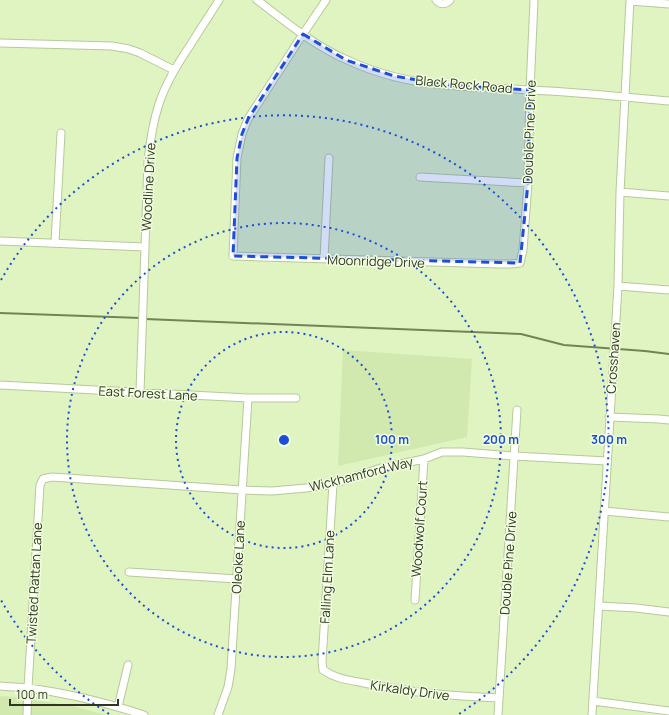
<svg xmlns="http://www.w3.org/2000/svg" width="669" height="715" viewBox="0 0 669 715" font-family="Manrope,sans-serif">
<rect width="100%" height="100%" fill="#dff4c1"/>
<path fill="#d1e8ae" d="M343,350L472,359L467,437L338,466Z
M0,696L16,697L73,706L106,715H0Z"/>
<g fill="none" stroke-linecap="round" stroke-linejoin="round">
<path stroke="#728456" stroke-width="2" d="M0,313L141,318
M145,319L521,334L564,345L645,351L669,354"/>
<g stroke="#b6ca99" stroke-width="9">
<path id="minor" d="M257,0C285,21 313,45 345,59C377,74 413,83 448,85C475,88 502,88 530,90C576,92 623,97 669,101
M326,0L303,34L248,119L242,134L237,158L233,256L500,264H511L520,263L523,250L528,183L530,90L534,0
M436,0C440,5 446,5 450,0
M630,1L669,4
M0,43L112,46L129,49L140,53L174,70
M420,177L528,183
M620,192L669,196
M0,241L145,247
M55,243L61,133
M324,259L329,158
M618,286L669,290
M0,385L248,398H296
M140,392L148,161C150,142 153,122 159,104C166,82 178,63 191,44C200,29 210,15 219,0
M609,417L659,419L669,420
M333,484L322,662L323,670C336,679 349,680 364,683C409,693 454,696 499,698
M604,511L669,517
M129,572L237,579
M415,600L424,459
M599,606L636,608L669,612
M0,686C9,687 18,687 28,688C67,693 107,703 144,715
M593,701L669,711
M118,707L128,665
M27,715L28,688L40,485L43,479L52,477L242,490L272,491L306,488L333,484L381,468L424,459L442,452H463L514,456L607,461
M218,715L228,687L231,669L248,398
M498,715L517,410
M592,715L618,286L620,192L630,0"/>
</g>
<use href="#minor" stroke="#fff" stroke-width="7"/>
</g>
<path fill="#1d4ed8" fill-opacity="0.2" stroke="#1d4ed8" stroke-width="3" stroke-dasharray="8 5" stroke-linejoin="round" d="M303,34L346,60L394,76L447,85L530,90L528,183L520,263L233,256L237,158L242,134L248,119Z"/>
<g fill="none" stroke="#1d4ed8" stroke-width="2" stroke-dasharray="2 4">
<circle cx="284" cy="440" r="108"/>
<circle cx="284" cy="440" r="217"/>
<path d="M109 714A325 325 0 0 1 1 600M1 280A325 325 0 1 1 459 714"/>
</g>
<g text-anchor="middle" stroke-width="3" stroke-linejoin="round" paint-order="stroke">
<g font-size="13" fill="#2e3622" stroke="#f1fedf">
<text transform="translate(464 84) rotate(5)" y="5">Black Rock Road</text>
<text transform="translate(529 132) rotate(-88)" y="5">Double Pine Drive</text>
<text transform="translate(148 187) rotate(-87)" y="5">Woodline Drive</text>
<text transform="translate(376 261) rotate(2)" y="5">Moonridge Drive</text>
<text transform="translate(613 358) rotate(-86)" y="5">Crosshaven</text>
<text transform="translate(148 393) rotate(3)" y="5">East Forest Lane</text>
<text transform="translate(361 474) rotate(-14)" y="5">Wickhamford Way</text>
<text transform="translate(419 529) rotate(-86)" y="5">Woodwolf Court</text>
<text transform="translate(238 557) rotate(-87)" y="5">Oleoke Lane</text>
<text transform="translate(508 563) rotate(-86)" y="5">Double Pine Drive</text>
<text transform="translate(327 577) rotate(-87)" y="5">Falling Elm Lane</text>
<text transform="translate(34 583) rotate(-87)" y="5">Twisted Rattan Lane</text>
<text transform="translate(410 690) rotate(8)" y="5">Kirkaldy Drive</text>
</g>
</g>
<circle cx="284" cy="440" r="6" fill="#1d4ed8" stroke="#f1fedf" stroke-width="2"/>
<g font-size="12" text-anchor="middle" font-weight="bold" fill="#1d4ed8" stroke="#f1fedf" stroke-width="3" stroke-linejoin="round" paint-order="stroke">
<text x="392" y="444">100 m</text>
<text x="501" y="444">200 m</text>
<text x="609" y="444">300 m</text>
</g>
<path d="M10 699v6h108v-6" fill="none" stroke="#2e3622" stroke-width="2"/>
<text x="16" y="699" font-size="12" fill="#2e3622" stroke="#f1fedf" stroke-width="3" paint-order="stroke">100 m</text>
</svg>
